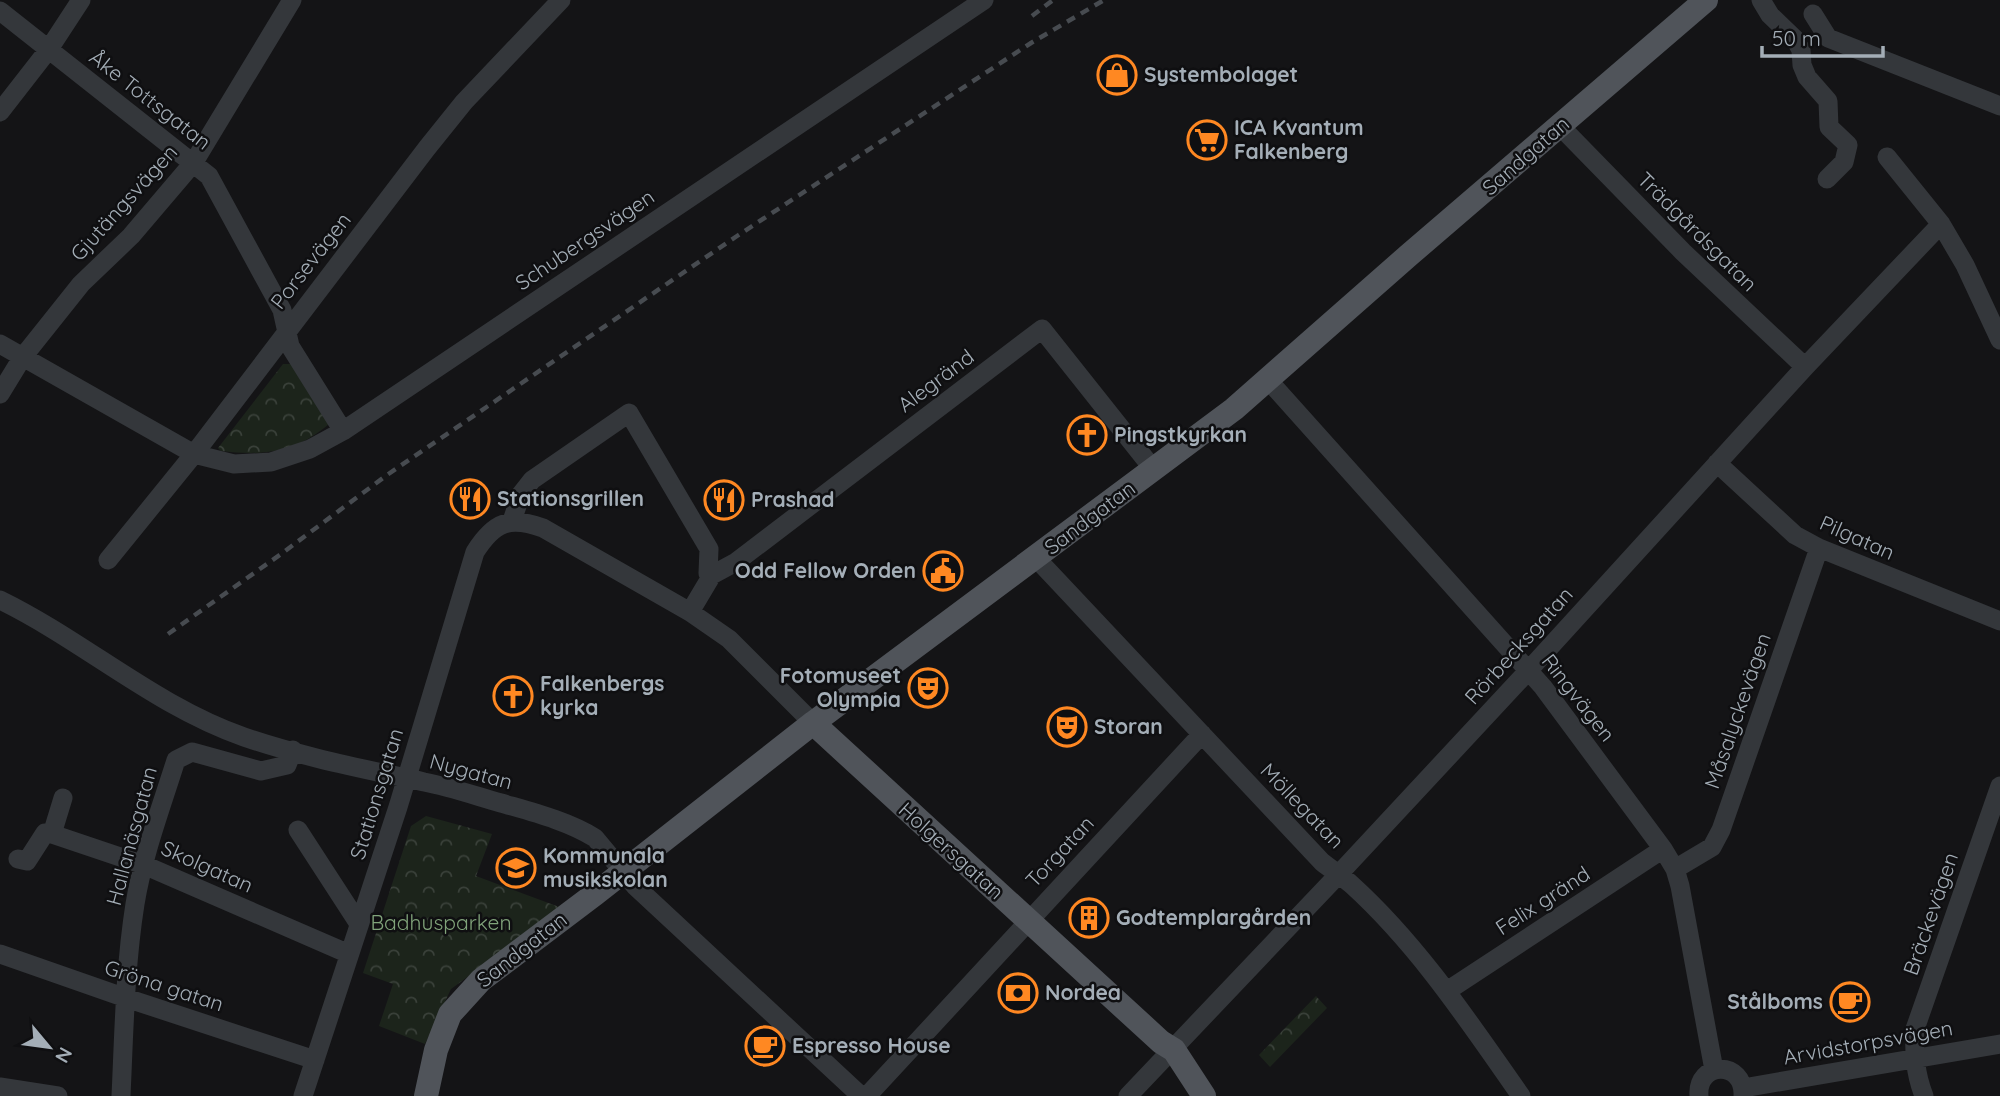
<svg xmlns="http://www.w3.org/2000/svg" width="2000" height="1096" viewBox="0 0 2000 1096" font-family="Quicksand,sans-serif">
<defs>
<pattern id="park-crowns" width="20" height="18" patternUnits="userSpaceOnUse" patternTransform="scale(1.75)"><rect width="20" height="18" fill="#1c241b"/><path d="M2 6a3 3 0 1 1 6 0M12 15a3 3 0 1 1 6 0" fill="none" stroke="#3a413a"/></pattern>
</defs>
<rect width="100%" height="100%" fill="#141416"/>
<path fill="url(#park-crowns)" d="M283,364H292L330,423C296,453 263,456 221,451L218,448Z
M426,816L492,834L476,876L562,908L451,989L425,1044L379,1026L393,984L363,973L411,826Z
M1316,996L1327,1008L1270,1067L1259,1055Z"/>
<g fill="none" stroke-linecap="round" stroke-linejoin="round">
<path stroke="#34373b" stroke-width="19" d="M1761,0L1770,15L1795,39L1801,50L1802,65L1807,77L1828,101L1829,127L1848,145L1844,162L1827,179
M0,11L209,176L282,310L290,346L343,431
M1813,14L1828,38L2000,106
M0,112L49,49L81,0
M1560,126L1683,252L1805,367
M1887,157L1941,224L1965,265L2000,340
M0,344L194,454L234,464L271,462L310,449L343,431L984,0
M1269,381L1543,687L1663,849L1675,869L1680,886L1714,1070
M0,394L22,358L81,284L131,236L194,162L292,0
M1717,463L1795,535L1819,548L2000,621
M512,521L521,494L532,480L629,413L709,549L708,573L712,575L690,612
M1036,558L1322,862C1332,870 1343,877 1352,885C1419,946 1469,1022 1521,1096
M108,560L194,454L427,148L464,102L561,0
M712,575L736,562L1042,329L1154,470
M0,600C84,641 155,706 244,737C302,757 365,769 424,782C450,787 476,796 501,803C532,812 568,821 595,838L635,886L861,1096
M298,830L359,924
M52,834L63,798
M18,859L27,861L45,833L52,834L144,865L349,954
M1675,869L1712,847L1721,830L1819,548
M0,954L126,998L315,1060
M1447,991L1663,849
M0,1087L58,1096
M1743,1088L2000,1044
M121,1096C124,1032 125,967 135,904C143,855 161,808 176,760L192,752L261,771L287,765L293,750
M303,1096L398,807L475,552C494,522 509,516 543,528L690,612L729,639L813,723
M867,1096L1202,734
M1128,1096L1338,875L1528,671L1805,367L1941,224
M1699,1096C1696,1061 1745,1060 1743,1096
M1924,1096C1915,1073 1914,1053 1915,1029L2000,786"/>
<path stroke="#50545a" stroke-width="24" d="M813,723L1161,1042L1174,1050L1204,1096
M426,1096L436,1050L450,1014L481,980L595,894L813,723L1234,409L1409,255L1706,0"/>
<path stroke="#474b50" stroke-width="4.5" stroke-dasharray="9 7" stroke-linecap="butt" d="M1032,16L1053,0
M168,634L281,554L387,475L737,236L1031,43L1104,0"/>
</g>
<defs>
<g id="shop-ring" transform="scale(2.0125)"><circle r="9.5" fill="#0f0f11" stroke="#f82" stroke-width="1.5"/><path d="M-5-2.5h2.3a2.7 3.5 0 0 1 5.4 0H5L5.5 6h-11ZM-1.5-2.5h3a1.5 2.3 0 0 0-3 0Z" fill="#f82"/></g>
<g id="supermarket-ring" transform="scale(2.0125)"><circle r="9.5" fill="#0f0f11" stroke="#f82" stroke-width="1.5"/><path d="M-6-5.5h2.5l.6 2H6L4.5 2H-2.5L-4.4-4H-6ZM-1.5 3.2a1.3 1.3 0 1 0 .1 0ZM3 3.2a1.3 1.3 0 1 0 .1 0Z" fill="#f82"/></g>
<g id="church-ring" transform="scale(2.0125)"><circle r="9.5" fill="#0f0f11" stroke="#f82" stroke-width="1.5"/><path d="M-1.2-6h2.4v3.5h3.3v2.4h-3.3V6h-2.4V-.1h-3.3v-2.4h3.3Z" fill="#f82"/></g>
<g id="restaurant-ring" transform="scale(2.0125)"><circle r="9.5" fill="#0f0f11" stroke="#f82" stroke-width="1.5"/><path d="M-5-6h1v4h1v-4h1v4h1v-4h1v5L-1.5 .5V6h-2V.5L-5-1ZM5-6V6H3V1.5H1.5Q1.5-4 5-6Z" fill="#f82"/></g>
<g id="civic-ring" transform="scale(2.0125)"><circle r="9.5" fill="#0f0f11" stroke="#f82" stroke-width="1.5"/><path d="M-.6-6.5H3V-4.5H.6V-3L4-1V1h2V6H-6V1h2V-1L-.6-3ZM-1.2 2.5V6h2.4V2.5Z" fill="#f82"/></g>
<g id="theatre-ring" transform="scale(2.0125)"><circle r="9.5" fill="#0f0f11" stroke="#f82" stroke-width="1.5"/><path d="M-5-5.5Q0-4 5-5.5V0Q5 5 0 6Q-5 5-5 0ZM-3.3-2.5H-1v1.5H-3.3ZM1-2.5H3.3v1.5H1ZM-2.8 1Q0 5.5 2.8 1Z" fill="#f82"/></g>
<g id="university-ring" transform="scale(2.0125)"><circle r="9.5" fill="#0f0f11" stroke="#f82" stroke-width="1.5"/><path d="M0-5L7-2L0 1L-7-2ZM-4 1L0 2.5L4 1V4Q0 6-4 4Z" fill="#f82"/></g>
<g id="building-ring" transform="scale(2.0125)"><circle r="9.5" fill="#0f0f11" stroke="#f82" stroke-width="1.5"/><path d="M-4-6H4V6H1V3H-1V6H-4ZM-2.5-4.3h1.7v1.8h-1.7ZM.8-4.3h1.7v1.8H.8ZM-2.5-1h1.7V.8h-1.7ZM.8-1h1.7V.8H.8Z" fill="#f82"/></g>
<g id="bank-ring" transform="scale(2.0125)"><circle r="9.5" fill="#0f0f11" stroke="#f82" stroke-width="1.5"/><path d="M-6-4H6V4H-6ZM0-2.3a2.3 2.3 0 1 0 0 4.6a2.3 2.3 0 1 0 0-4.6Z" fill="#f82"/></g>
<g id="cafe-ring" transform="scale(2.0125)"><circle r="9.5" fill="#0f0f11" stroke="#f82" stroke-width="1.5"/><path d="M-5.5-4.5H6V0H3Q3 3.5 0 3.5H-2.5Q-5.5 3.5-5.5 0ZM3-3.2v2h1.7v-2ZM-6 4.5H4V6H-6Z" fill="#f82"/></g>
</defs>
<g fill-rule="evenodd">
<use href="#shop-ring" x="1117" y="75"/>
<use href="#supermarket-ring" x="1207" y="140"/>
<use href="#church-ring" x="1087" y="435"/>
<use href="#restaurant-ring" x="470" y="499"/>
<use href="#restaurant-ring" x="724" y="500"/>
<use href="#civic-ring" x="943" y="571"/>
<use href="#theatre-ring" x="928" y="688"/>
<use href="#church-ring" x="513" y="696"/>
<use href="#theatre-ring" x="1067" y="727"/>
<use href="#university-ring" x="516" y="868"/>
<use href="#building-ring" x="1089" y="918"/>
<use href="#bank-ring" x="1018" y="993"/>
<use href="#cafe-ring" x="1850" y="1002"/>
<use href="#cafe-ring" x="765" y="1046"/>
</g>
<g text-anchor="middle" stroke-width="5" stroke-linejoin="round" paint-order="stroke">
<g font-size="21" font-weight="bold" fill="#a4aeb7" stroke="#0f0f11" text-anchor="start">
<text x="1144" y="82">Systembolaget</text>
<text x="1234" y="135">ICA Kvantum<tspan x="1234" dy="24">Falkenberg</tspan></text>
<text x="1114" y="442">Pingstkyrkan</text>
<text x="497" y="506">Stationsgrillen</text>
<text x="751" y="507">Prashad</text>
<text x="916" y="578" text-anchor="end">Odd Fellow Orden</text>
<text x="901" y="683" text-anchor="end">Fotomuseet<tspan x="901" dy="24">Olympia</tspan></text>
<text x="540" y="691">Falkenbergs<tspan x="540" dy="24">kyrka</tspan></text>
<text x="1094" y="734">Storan</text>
<text x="543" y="863">Kommunala<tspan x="543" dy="24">musikskolan</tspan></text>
<text x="1116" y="925">Godtemplargården</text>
<text x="1045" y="1000">Nordea</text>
<text x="1823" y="1009" text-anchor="end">Stålboms</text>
<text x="792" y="1053">Espresso House</text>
</g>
<g font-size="21" fill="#a4aeb7" stroke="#0f0f11">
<text transform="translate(150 100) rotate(38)" y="7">Åke Tottsgatan</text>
<text transform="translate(1526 156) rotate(-41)" y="7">Sandgatan</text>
<text transform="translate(124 203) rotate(-48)" y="7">Gjutängsvägen</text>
<text transform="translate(1697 232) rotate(45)" y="7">Trädgårdsgatan</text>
<text transform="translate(585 240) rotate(-34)" y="7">Schubergsvägen</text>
<text transform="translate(311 261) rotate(-52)" y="7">Porsevägen</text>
<text transform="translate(936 381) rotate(-37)" y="7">Alegränd</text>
<text transform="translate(1090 518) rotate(-37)" y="7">Sandgatan</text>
<text transform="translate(1857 538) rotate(24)" y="7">Pilgatan</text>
<text transform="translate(1519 646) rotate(-48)" y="7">Rörbecksgatan</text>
<text transform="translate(1578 698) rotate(52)" y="7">Ringvägen</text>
<text transform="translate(1738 711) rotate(-71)" y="7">Måsalyckevägen</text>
<text transform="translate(471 772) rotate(15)" y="7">Nygatan</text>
<text transform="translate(377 794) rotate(-73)" y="7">Stationsgatan</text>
<text transform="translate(1302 806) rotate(46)" y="7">Möllegatan</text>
<text transform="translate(132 836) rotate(-75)" y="7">Hallanäsgatan</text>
<text transform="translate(951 851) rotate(42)" y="7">Holgersgatan</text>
<text transform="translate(1060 852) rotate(-47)" y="7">Torgatan</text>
<text transform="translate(207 867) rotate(24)" y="7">Skolgatan</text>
<text transform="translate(1543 901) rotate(-33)" y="7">Felix gränd</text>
<text transform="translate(1931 914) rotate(-71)" y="7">Bräckevägen</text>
<text transform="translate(522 950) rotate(-38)" y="7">Sandgatan</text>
<text transform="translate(164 986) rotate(18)" y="7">Gröna gatan</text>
<text transform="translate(1868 1043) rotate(-10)" y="7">Arvidstorpsvägen</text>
</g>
<g font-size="21" fill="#80a37a" stroke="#0f0f11">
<text x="441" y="930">Badhusparken</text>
</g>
</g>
<g transform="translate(49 1047) rotate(119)" stroke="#0f0f11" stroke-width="5" paint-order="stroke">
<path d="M0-5L12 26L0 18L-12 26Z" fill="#a4aeb7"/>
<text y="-10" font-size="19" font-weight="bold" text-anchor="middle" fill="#a4aeb7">N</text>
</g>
<path d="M1762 46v10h121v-10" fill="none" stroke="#a4aeb7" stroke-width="3.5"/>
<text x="1772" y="46" font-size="21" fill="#a4aeb7" stroke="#0f0f11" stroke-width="5" paint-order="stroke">50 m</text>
</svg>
